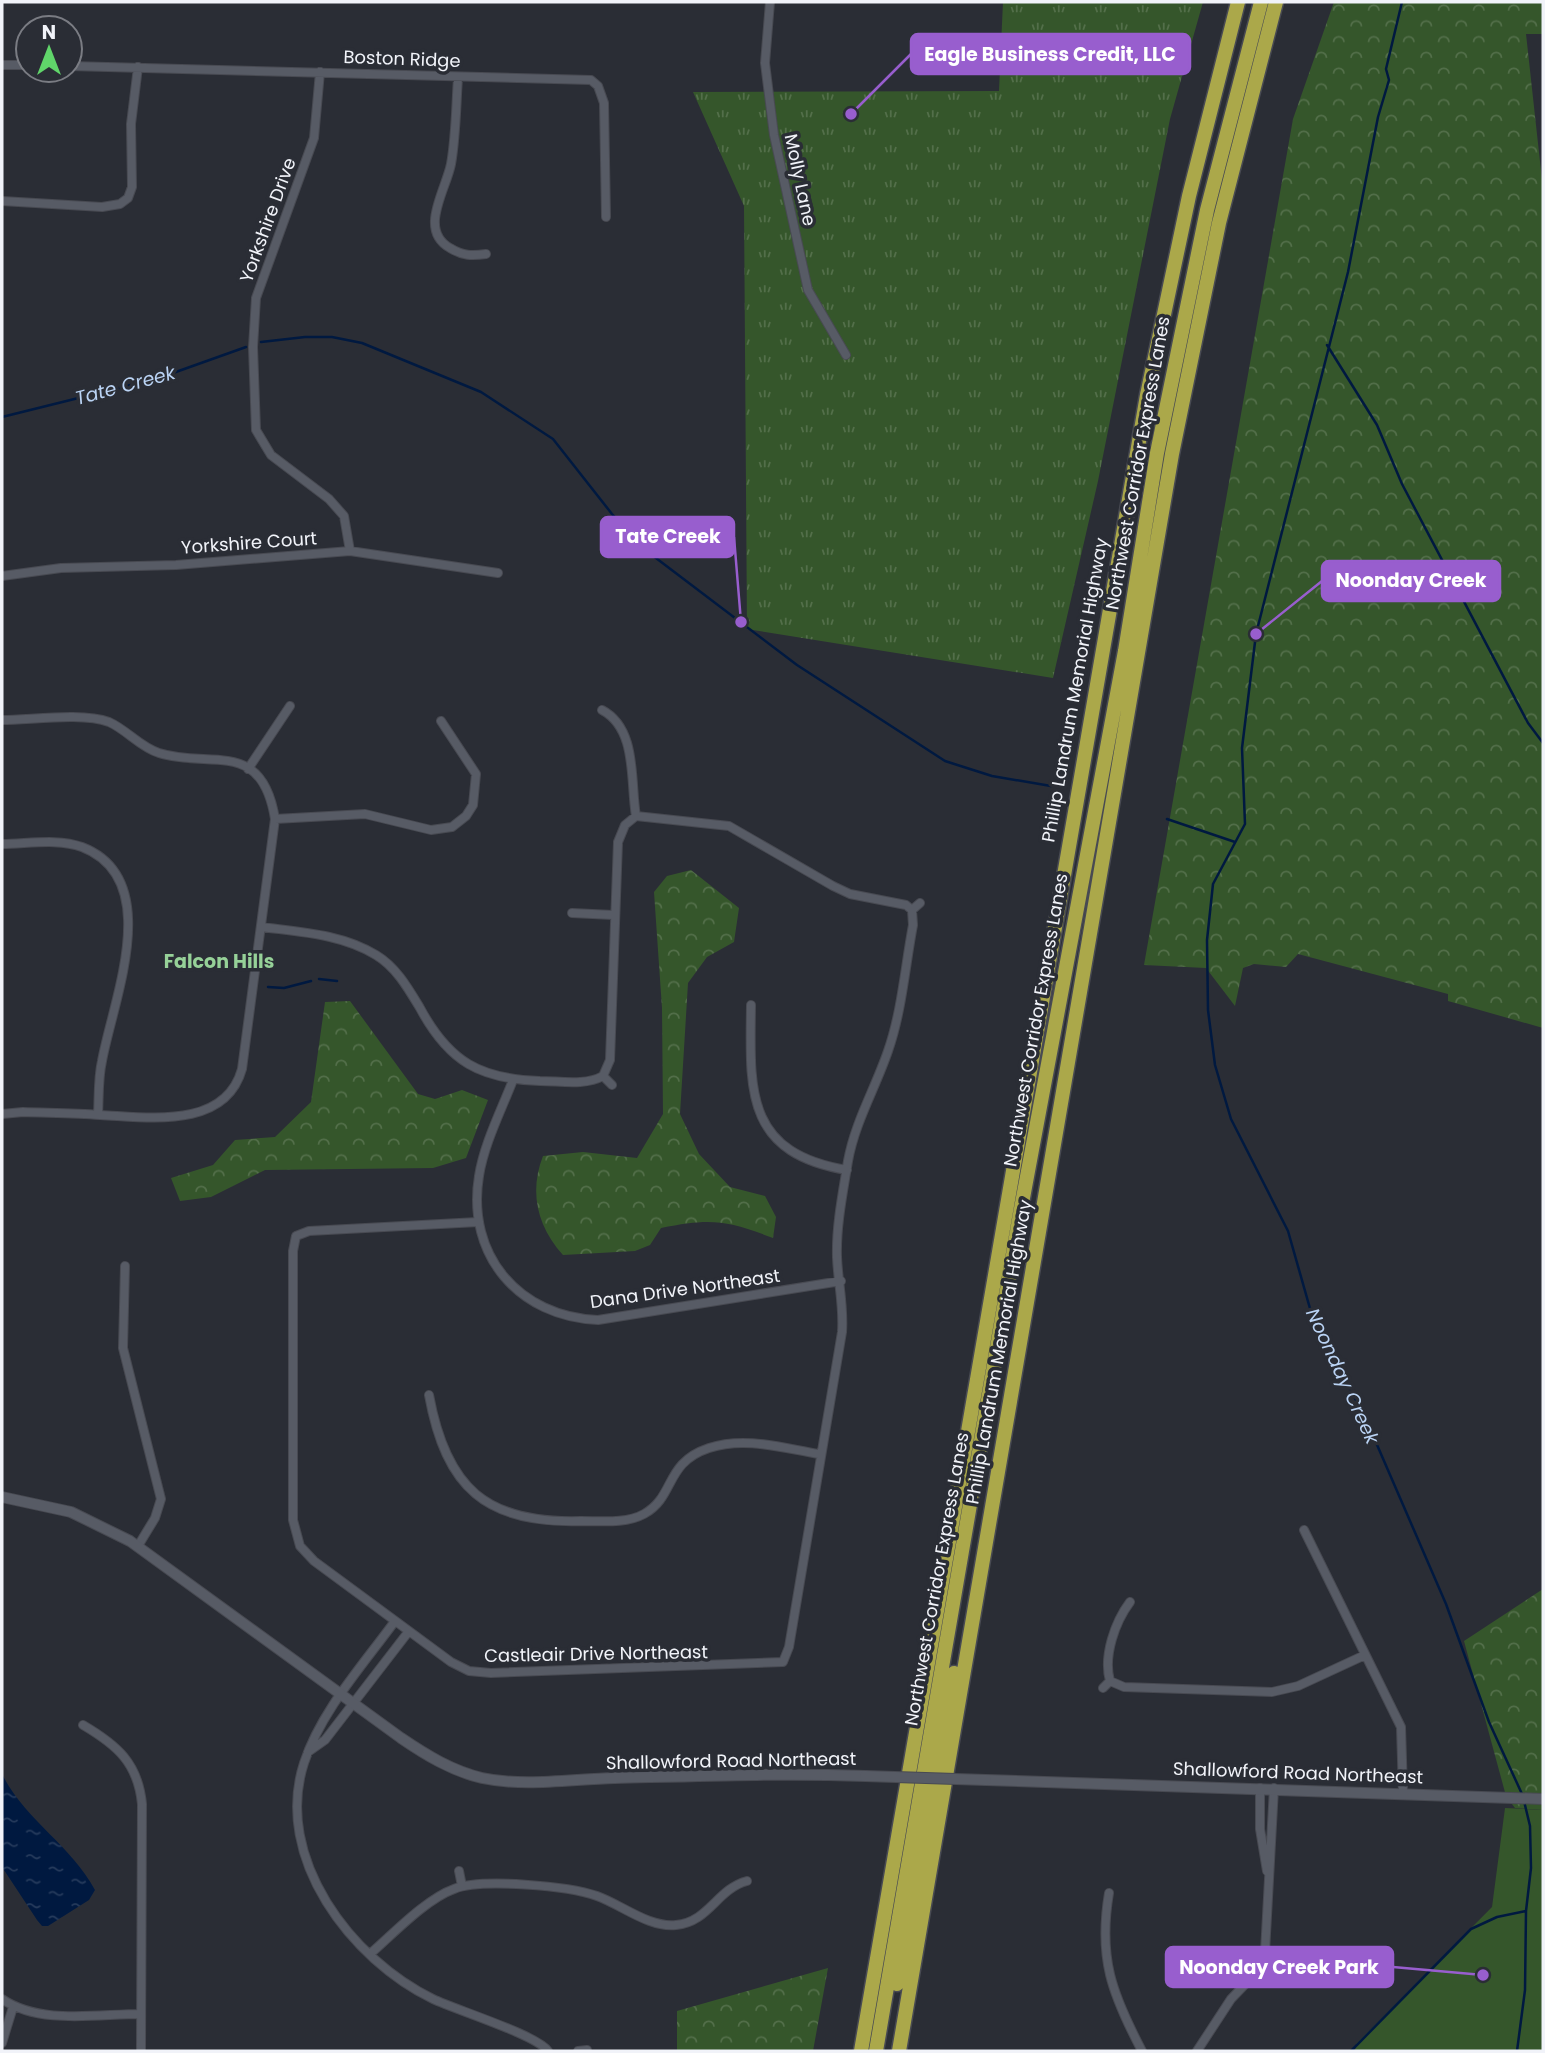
<svg xmlns="http://www.w3.org/2000/svg" width="1545" height="2053" viewBox="0 0 1545 2053" font-family="Poppins,sans-serif">
<defs>
<pattern id="grass-tufts" width="24" height="20" patternUnits="userSpaceOnUse" patternTransform="scale(1.75)"><rect width="24" height="20" fill="#35562b"/><path d="M3 7l-1-3M5 7V3M7 7l1-3M15 17l-1-3M17 17v-4M19 17l1-3" fill="none" stroke="#536f4a"/></pattern>
<pattern id="forest-crowns" width="20" height="18" patternUnits="userSpaceOnUse" patternTransform="scale(1.75)"><rect width="20" height="18" fill="#35562b"/><path d="M2 6a3 3 0 1 1 6 0M12 15a3 3 0 1 1 6 0" fill="none" stroke="#536f4a"/></pattern>
<pattern id="water-ripples" width="26" height="14" patternUnits="userSpaceOnUse" patternTransform="scale(1.75)"><rect width="26" height="14" fill="#001940"/><path d="M2 4q2-2 4 0t4 0M15 11q2-2 4 0t4 0" fill="none" stroke="#263b5c"/></pattern>
</defs>
<rect width="100%" height="100%" fill="#2a2d35"/>
<path fill="url(#grass-tufts)" d="M1003,2H1203L1170,119L1098,481L1053,678L747,629L744,206L693,92L999,91Z"/>
<path fill="url(#forest-crowns)" d="M1334,2H1543V34H1526L1543,189V1028L1448,1001V994L1298,954L1286,967L1254,964L1243,968L1235,1006L1206,968L1144,965L1293,119Z
M691,870L739,908L734,942L707,957L688,983L680,1114L699,1154L730,1187L765,1196L776,1217L773,1238C726,1220 711,1218 661,1228L650,1245L635,1251L563,1255C537,1226 529,1192 543,1156L583,1152L637,1158L663,1114L662,1008L654,892L667,876Z
M350,1001L418,1094L435,1099L462,1090L488,1100L466,1158L433,1168L265,1170L211,1197L180,1201L171,1178L213,1165L235,1140L275,1137L311,1102L325,1002Z
M1543,1589V1810L1515,1808L1506,1796L1464,1641Z
M828,1968L813,2051H677V2011Z"/>
<path fill="#35562b" d="M1505,1808L1543,1810V2051H1355L1356,2044L1492,1907Z"/>
<path fill="url(#water-ripples)" d="M2,1774C25,1820 71,1845 95,1890L89,1900L48,1926H42L37,1920L2,1867Z"/>
<g fill="none" stroke-linecap="round" stroke-linejoin="round">
<path stroke="#001940" stroke-width="2.5" d="M1402,2L1386,69L1389,80L1378,117L1348,272L1256,634L1242,748L1245,824L1213,884L1207,940L1208,1010L1215,1065L1231,1119L1288,1231L1311,1312L1368,1424L1446,1604L1489,1722L1522,1794
M261,342L305,337H332L362,343L481,392L553,439L612,514L648,552L797,665L945,761L992,776L1051,786
M1327,345L1377,425L1402,484L1528,723L1543,743
M2,417L159,378L246,347
M1167,819L1235,842
M319,979L337,981
M268,987L284,988L311,981
M1351,2051L1471,1929L1497,1917L1526,1911
M1517,2051L1525,1990L1526,1911L1531,1868L1530,1826L1524,1801"/>
<g stroke="#484a52" stroke-width="10">
<path id="minor" d="M770,2L765,63L774,135L808,290L846,355
M2,65H28
M70,66L591,80L598,86L604,103L606,217
M320,72L314,138L256,298L253,347L256,430L271,455L329,499L344,516L350,551
M458,78C456,106 456,136 451,164C446,190 418,230 450,248C463,256 472,256 486,254
M2,201L102,207L120,204L128,198L132,187L131,124L138,67
M2,576L61,568L176,565L350,551L498,573
M602,710C638,729 630,782 636,816
M2,720C31,720 82,712 109,722C127,730 140,747 159,753C211,769 262,738 275,819L242,1069C225,1130 147,1117 100,1115C74,1113 49,1113 23,1112L2,1114
M248,769L290,706
M275,819L365,814L431,830L452,827L466,816L473,805L476,774L441,721
M2,844C27,844 58,838 82,847C165,879 113,1000 102,1061C98,1078 99,1097 98,1115
M912,910L920,903
M572,913L613,915
M262,927C300,932 342,934 376,955C396,967 408,988 420,1008C449,1062 480,1079 540,1081C560,1081 585,1086 603,1076L610,1060L618,842L625,825L636,816L729,826L833,886L850,894L906,905L912,910L913,925C905,967 902,1011 888,1051C875,1089 855,1122 848,1161C843,1192 836,1226 837,1257C838,1283 844,1306 842,1332L789,1647L783,1662L491,1673L469,1671L451,1662L314,1561L300,1546L293,1520V1251L296,1236L309,1231L478,1222
M751,1005C750,1089 744,1153 847,1170
M603,1076L612,1085
M513,1080C501,1111 484,1144 479,1176C466,1255 519,1317 598,1320L841,1281
M125,1266L123,1348L161,1499L155,1518L138,1546
M429,1395C446,1488 486,1524 581,1521C601,1521 626,1524 644,1514C676,1496 664,1463 709,1448C745,1436 782,1448 819,1454
M1304,1530L1401,1727L1403,1792
M1130,1602C1115,1622 1103,1656 1110,1681L1124,1687L1272,1692L1298,1686L1365,1655
M395,1621C363,1665 321,1711 304,1763C273,1858 352,1960 433,1999C456,2010 537,2035 548,2051
M1103,1688L1110,1681
M83,1725C117,1745 138,1763 142,1804L141,2051
M308,1752L325,1740L409,1631
M1260,1788V1829L1267,1871
M459,1871L462,1886
M1109,1893C1098,1958 1112,1994 1142,2051
M370,1954C393,1934 426,1899 454,1889C481,1878 569,1886 597,1896C622,1905 649,1928 676,1925C709,1922 717,1889 747,1881
M2,1999C40,2025 97,2014 141,2014
M2,2043L13,2007
M578,2051L587,2050
M1197,2051L1231,1999L1256,1973L1265,1952L1274,1788"/>
</g>
<g stroke="#484a52" stroke-width="12">
<path id="tertiary" d="M2,1497L71,1512L130,1541L401,1738C426,1755 452,1771 482,1778C524,1787 572,1779 615,1778C698,1776 781,1773 865,1776
M986,1780L1543,1799"/>
</g>
<g stroke="#484a52" stroke-width="17">
<path id="motorway" d="M897,1984L954,1673
M861,2051L1147,395L1189,196L1238,2
M876,2051L1020,1214L1125,651L1157,453L1207,210L1261,2
M899,2051L1172,454L1219,223L1276,2"/>
</g>
<use href="#minor" stroke="#575b65" stroke-width="8"/>
<use href="#tertiary" stroke="#575b65" stroke-width="10"/>
<use href="#motorway" stroke="#aba84a" stroke-width="14"/>
<g stroke="#484a52" stroke-width="12" stroke-linecap="butt">
<path id="tertiary-bridge" d="M865,1776L986,1780"/>
</g>
<use href="#tertiary-bridge" stroke="#575b65" stroke-width="10"/>
</g>
<g text-anchor="middle" stroke-width="7" stroke-linejoin="round" paint-order="stroke">
<g font-size="18" fill="#f1f3f9" stroke="#2a2d35">
<text transform="translate(402 59) rotate(2)" y="6">Boston Ridge</text>
<text transform="translate(800 180) rotate(78)" y="6">Molly Lane</text>
<text transform="translate(268 220) rotate(-70)" y="6">Yorkshire Drive</text>
<text transform="translate(1138 463) rotate(-80)" y="6">Northwest Corridor Express Lanes</text>
<text transform="translate(249 543) rotate(-4)" y="6">Yorkshire Court</text>
<text transform="translate(1075 690) rotate(-80)" y="6">Phillip Landrum Memorial Highway</text>
<text transform="translate(1036 1020) rotate(-80)" y="6">Northwest Corridor Express Lanes</text>
<text transform="translate(685 1289) rotate(-8)" y="6">Dana Drive Northeast</text>
<text transform="translate(999 1352) rotate(-80)" y="6">Phillip Landrum Memorial Highway</text>
<text transform="translate(937 1579) rotate(-80)" y="6">Northwest Corridor Express Lanes</text>
<text transform="translate(596 1654) rotate(-1)" y="6">Castleair Drive Northeast</text>
<text transform="translate(731 1761) rotate(-1)" y="6">Shallowford Road Northeast</text>
<text transform="translate(1298 1773) rotate(2)" y="6">Shallowford Road Northeast</text>
</g>
<g font-size="19" font-style="italic" fill="#bad3f4" stroke="#2a2d35">
<text transform="translate(125 385) rotate(-15)" y="7">Tate Creek</text>
<text transform="translate(1343 1376) rotate(65)" y="7">Noonday Creek</text>
</g>
<g font-size="19" font-weight="bold" fill="#96d198" stroke="#2a2d35">
<text x="219" y="968">Falcon Hills</text>
</g>
</g>
<path fill="none" stroke="#985ece" stroke-width="2.5" d="M851 114L911 54M741 622L734 537M1256 634L1322 581M1483 1975L1393 1967"/>
<g fill="#985ece" stroke="#2a2d35" stroke-width="2.5">
<circle cx="851" cy="114" r="7"/>
<circle cx="741" cy="622" r="7"/>
<circle cx="1256" cy="634" r="7"/>
<circle cx="1483" cy="1975" r="7"/>
</g>
<g fill="#985ece" stroke="#985ece" stroke-width="2.5">
<rect x="911" y="34" width="279" height="40" rx="7"/>
<rect x="601" y="517" width="133" height="40" rx="7"/>
<rect x="1322" y="561" width="178" height="40" rx="7"/>
<rect x="1166" y="1947" width="227" height="40" rx="7"/>
</g>
<g font-size="19" text-anchor="middle" font-weight="bold" fill="#fff">
<text x="1050" y="61">Eagle Business Credit, LLC</text>
<text x="668" y="543">Tate Creek</text>
<text x="1411" y="587">Noonday Creek</text>
<text x="1279" y="1974">Noonday Creek Park</text>
</g>
<rect width="1545" height="2053" fill="none" stroke="#f1f3f9" stroke-width="7"/>
<g transform="translate(49 49)"><circle r="33" fill="#2a2d35" stroke="#7a7c83" stroke-width="2"/>
<path d="M0-5L12 26L0 18L-12 26Z" fill="#60d56a"/>
<text y="-10" font-size="19" font-weight="bold" text-anchor="middle" fill="#f1f3f9">N</text>
</g>
</svg>
